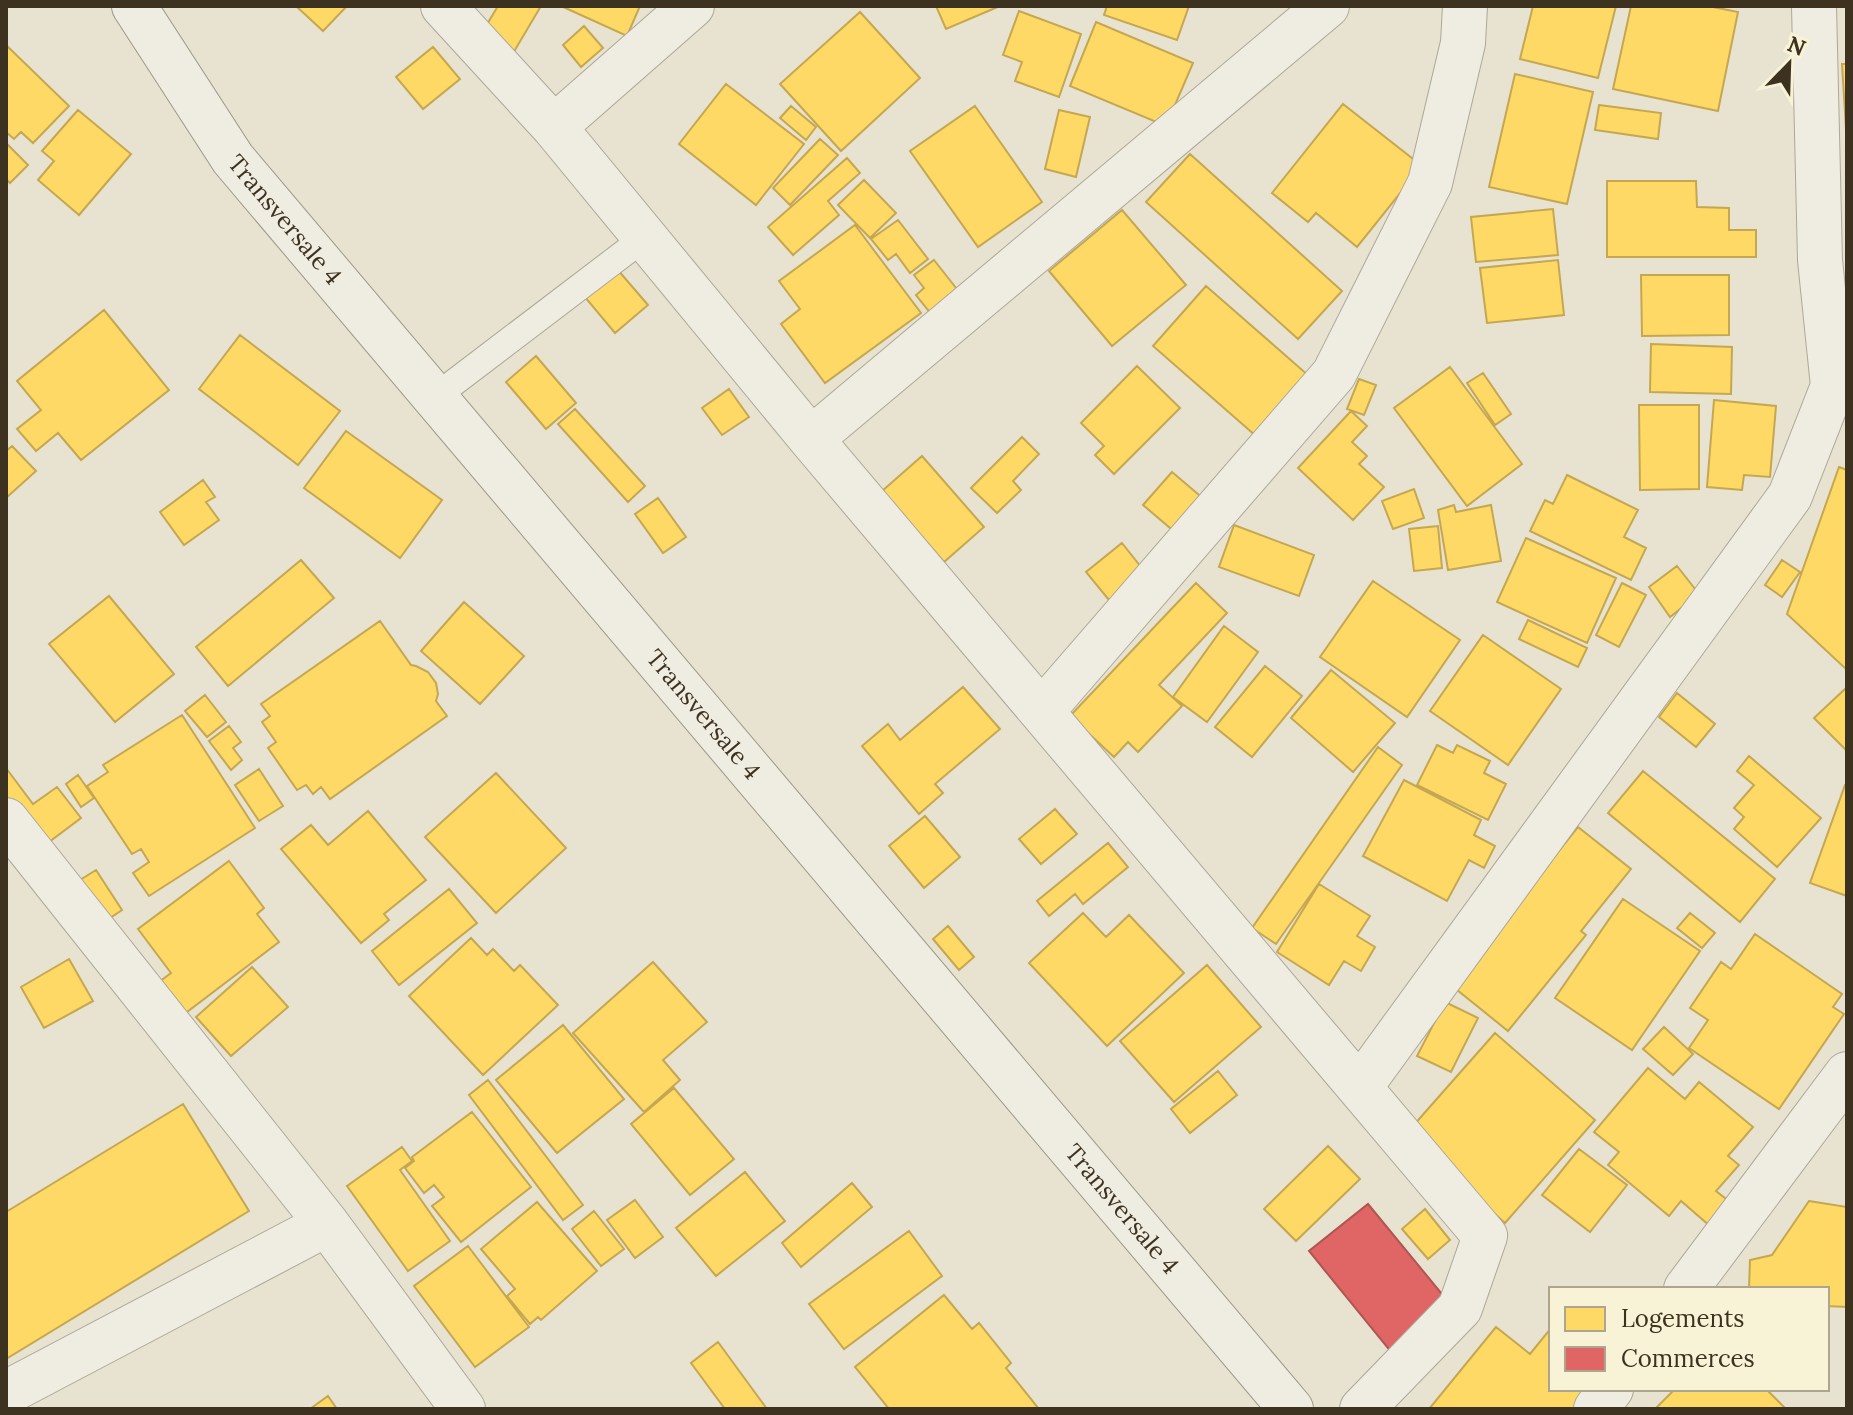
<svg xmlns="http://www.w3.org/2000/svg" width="1853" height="1415" viewBox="0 0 1853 1415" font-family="Lora,serif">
<rect width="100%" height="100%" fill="#e7e3d0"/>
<path fill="#ffd966" stroke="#c5a751" stroke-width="2" d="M296,6H347L323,31Z
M498,6H541L512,55L480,36Z
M561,6H640L627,36Z
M936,6H1000L946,29Z
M1107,6H1189L1177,40L1104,15Z
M1533,6H1616L1598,78L1520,59Z
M1631,6H1708L1738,12L1718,111L1613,89Z
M1019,11L1081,34L1059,97L1015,81L1022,62L1003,55Z
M860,12L920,78L841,151L780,84Z
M1096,22L1193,63L1166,126L1070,86Z
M584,26L603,48L581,67L563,45Z
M6,45L69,106L33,143L21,132L14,139L6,132Z
M433,47L460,79L423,109L396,77Z
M1842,64H1847V145Z
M1515,74L1593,92L1567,204L1489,187Z
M726,84L804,144L756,205L679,144Z
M1343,104L1422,166L1357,247L1316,213L1308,222L1272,193Z
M1599,105L1661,113L1658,139L1595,130Z
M791,106L816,127L806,140L780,118Z
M975,106L1042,202L978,247L910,151Z
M78,110L131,154L79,215L38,180L54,161L42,151Z
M1059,110L1090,117L1076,177L1045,169Z
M820,139L838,155L790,205L773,188Z
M6,143L28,165L10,183L6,179Z
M1190,154L1342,291L1298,339L1146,202Z
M847,158L860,173L828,201L839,215L793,255L768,227Z
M864,180L896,213L870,238L838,205Z
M1607,181H1696L1697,207L1729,208V230H1756V257H1607Z
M1553,209L1558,255L1476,262L1471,217Z
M1122,210L1186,285L1112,346L1049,271Z
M898,220L928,259L910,273L896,254L888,260L871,239Z
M855,225L921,313L825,383L781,324L800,309L779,281Z
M934,260L960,293L932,315L916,295L924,288L914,275Z
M1558,260L1564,315L1487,323L1480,268Z
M617,269L648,305L615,333L584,296Z
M1641,275H1729V335L1642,336Z
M1206,286L1309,376L1256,436L1153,346Z
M104,310L169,390L81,460L58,433L36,451L17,429L41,410L17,381Z
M240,335L340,411L298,465L199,389Z
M1651,344L1732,347L1731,394L1650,392Z
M536,356L576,403L546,429L506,382Z
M1137,366L1180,408L1114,474L1095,455L1104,446L1081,423Z
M1450,367L1522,464L1467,506L1394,408Z
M1483,373L1511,414L1495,425L1467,383Z
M1359,379L1376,385L1364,415L1347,409Z
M729,389L749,417L722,435L702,408Z
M1714,400L1776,406L1770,477L1744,475L1742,490L1707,487Z
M1639,405H1699V489L1640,490Z
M575,409L645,486L628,502L558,424Z
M1351,411L1367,426L1352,442L1367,456L1359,464L1384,487L1353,520L1298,468Z
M346,431L442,500L400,558L304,488Z
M1022,437L1039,454L1013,481L1021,490L997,513L971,488Z
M12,446L36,471L6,498V451Z
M922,456L984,527L944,562L882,491Z
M1839,467L1847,470V670L1787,614Z
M1172,472L1205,500L1176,533L1143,505Z
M1567,475L1638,510L1624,537L1646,548L1631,580L1530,531L1545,500L1553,504Z
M203,480L215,497L206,502L219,520L184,545L160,512Z
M1414,489L1424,518L1393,529L1382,501Z
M658,498L686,537L663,553L635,514Z
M1454,505L1456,512L1491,505L1501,561L1448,570L1438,510Z
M1234,525L1314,555L1299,596L1219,567Z
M1438,526L1442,568L1414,571L1409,529Z
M1526,538L1616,578L1587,643L1497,602Z
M1122,543L1145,572L1109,600L1086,572Z
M301,560L334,598L228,686L196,647Z
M1782,560L1800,572L1782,597L1765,585Z
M1677,566L1699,594L1670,617L1649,587Z
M1373,581L1460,640L1407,717L1320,657Z
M1196,583L1227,613L1159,685L1182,706L1138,752L1128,742L1114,757L1070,716Z
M1622,583L1646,595L1619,647L1596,635Z
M109,596L174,674L115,722L49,644Z
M464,602L524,656L480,704L421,651Z
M1528,620L1587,648L1578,667L1519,639Z
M380,621L411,665L416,666L428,672L436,683L438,694L436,701L447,716L330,799L321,787L313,794L306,785L297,790L268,748L276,742L262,722L270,716L261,704Z
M1224,626L1258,652L1207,722L1173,697Z
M1483,635L1561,689L1508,765L1430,711Z
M1265,666L1302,696L1252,757L1215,727Z
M1331,670L1395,723L1353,772L1291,718Z
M963,687L1000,729L935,784L943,793L919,814L862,746L888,724L900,740Z
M1845,689L1847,691V751L1814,718Z
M1677,693L1715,724L1696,747L1659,717Z
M205,695L226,722L207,737L185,711Z
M182,715L255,828L149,896L133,873L149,862L141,849L132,854L87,786L108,772L103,765Z
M229,726L241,742L233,748L242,760L231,770L209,741Z
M1437,745L1453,753L1457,745L1490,761L1484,773L1506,784L1488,820L1417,785Z
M1378,747L1402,765L1276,944L1252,928Z
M1749,756L1821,818L1777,867L1734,829L1744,817L1734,808L1754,785L1737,771Z
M6,768L33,804L57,787L81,818L41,848L6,802Z
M259,769L283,806L259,821L235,785Z
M1643,771L1775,879L1740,922L1608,813Z
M496,773L566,848L496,913L425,837Z
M78,775L94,798L81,807L66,784Z
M1404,780L1481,820L1474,835L1495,846L1484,868L1469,860L1447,901L1363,856Z
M1845,785H1847V896L1810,883Z
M1055,809L1077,834L1041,864L1019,839Z
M368,811L426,880L384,914L389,920L361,943L281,849L311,825L328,845Z
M925,816L960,857L924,888L889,846Z
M1578,827L1631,869L1581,931L1586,935L1508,1031L1451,985Z
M1108,843L1128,867L1083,904L1075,894L1049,916L1037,901Z
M229,861L264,908L257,914L279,942L183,1015L159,982L171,973L138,929Z
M96,870L122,910L98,926L72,885Z
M1319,884L1370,916L1357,936L1375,947L1361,971L1344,961L1329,985L1277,952Z
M449,889L477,923L399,985L372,951Z
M1623,899L1700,951L1632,1050L1555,998Z
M1083,913L1106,937L1129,915L1184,973L1107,1046L1029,963Z
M1690,913L1715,933L1702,948L1677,928Z
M948,926L974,957L959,970L933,939Z
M1755,934L1842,994L1833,1007L1844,1014L1779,1109L1689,1048L1708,1020L1690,1008L1721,962L1731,969Z
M471,938L487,955L493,949L514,971L520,965L558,1005L483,1075L409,996Z
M69,959L93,1001L44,1028L21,987Z
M653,962L707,1022L663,1060L680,1080L644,1112L573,1033Z
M1207,965L1261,1027L1174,1102L1120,1041Z
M252,967L288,1007L231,1056L196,1017Z
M1445,1002L1478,1018L1451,1072L1417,1056Z
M563,1025L624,1099L557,1153L496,1080Z
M1664,1027L1693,1054L1673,1075L1643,1049Z
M1495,1033L1595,1120L1505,1223L1405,1135Z
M1648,1068L1685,1099L1699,1082L1753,1127L1728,1156L1739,1165L1716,1191L1730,1202L1710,1226L1681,1201L1669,1216L1608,1165L1619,1152L1594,1132Z
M1218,1071L1237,1095L1190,1133L1171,1109Z
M488,1080L583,1205L563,1220L469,1095Z
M674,1088L734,1159L690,1195L631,1124Z
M183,1104L249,1211L6,1359V1212Z
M472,1112L531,1187L461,1242L432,1206L444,1197L434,1185L424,1193L405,1168L414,1161L412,1157Z
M1328,1146L1360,1179L1296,1241L1264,1209Z
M402,1147L412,1161L400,1170L450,1241L408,1271L347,1186Z
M1579,1149L1627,1185L1590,1232L1542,1195Z
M745,1172L785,1221L716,1276L676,1228Z
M852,1183L872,1207L801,1267L782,1243Z
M635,1200L663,1237L635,1258L607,1220Z
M1809,1201L1847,1207V1307L1827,1306V1289H1749L1750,1260L1772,1255Z
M537,1202L597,1271L541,1320L538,1317L530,1324L507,1296L515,1289L481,1249Z
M1425,1209L1450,1240L1428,1259L1402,1229Z
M594,1211L624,1249L601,1266L572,1229Z
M909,1231L942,1276L844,1349L809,1304Z
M468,1246L529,1327L475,1367L414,1286Z
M944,1295L972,1329L979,1323L1011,1363L1006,1368L1039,1409H889L855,1367Z
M1496,1327L1530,1354L1551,1328V1389H1595L1579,1409H1429Z
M718,1342L767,1409H725L691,1363Z
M1675,1389H1766L1786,1409H1655Z
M328,1396L337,1409H310Z"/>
<path fill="#e06666" stroke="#af5651" stroke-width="2" d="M1368,1204L1446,1299L1396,1358L1309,1251Z"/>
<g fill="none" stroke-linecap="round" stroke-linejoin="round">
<g stroke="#aca798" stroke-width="28">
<path id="lane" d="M435,397L644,238"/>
</g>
<g stroke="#aca798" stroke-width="46">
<path id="street" d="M443,6L554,127L811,439L1485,1236L1460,1308L1362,1409
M554,127L692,6
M811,439L1327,6
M1042,711L1334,374L1430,183L1463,43L1465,6
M6,820L327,1224L463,1409
M1360,1087L1790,496L1833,386L1820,260L1814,6
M1686,1289L1847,1074
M6,1393L327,1224
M1596,1409L1611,1389"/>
</g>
<g stroke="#9c9788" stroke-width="46">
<g id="secondary">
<path id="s1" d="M134,6L233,159L1291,1409"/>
</g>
</g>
<use href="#lane" stroke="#efece2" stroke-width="26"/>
<use href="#street" stroke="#efece2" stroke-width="44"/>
<use href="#secondary" stroke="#efece2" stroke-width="44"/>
</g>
<g text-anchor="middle" stroke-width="8" stroke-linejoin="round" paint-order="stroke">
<g font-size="24" fill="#3d311f" stroke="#f8f2d6">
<text dy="8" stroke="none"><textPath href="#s1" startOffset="262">Transversale 4</textPath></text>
<text dy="8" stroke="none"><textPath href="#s1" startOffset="910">Transversale 4</textPath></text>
<text dy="8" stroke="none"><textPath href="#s1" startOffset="1558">Transversale 4</textPath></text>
</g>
</g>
<rect width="1853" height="1415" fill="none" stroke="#3d311f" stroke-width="16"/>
<rect x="1549" y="1287" width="280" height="104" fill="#f8f2d6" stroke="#ada58d" stroke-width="2"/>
<rect x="1565" y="1307" width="40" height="24" fill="#ffd966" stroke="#ada58d" stroke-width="2"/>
<text x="1621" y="1327" font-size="24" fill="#3d311f">Logements</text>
<rect x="1565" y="1347" width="40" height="24" fill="#e06666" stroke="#ada58d" stroke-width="2"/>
<text x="1621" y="1367" font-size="24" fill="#3d311f">Commerces</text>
<g transform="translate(1789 64) rotate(23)" stroke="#f8f2d6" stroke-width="6" paint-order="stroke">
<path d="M0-6L14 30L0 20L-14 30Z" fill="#3d311f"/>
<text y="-12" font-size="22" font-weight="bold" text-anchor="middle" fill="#3d311f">N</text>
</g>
</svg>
